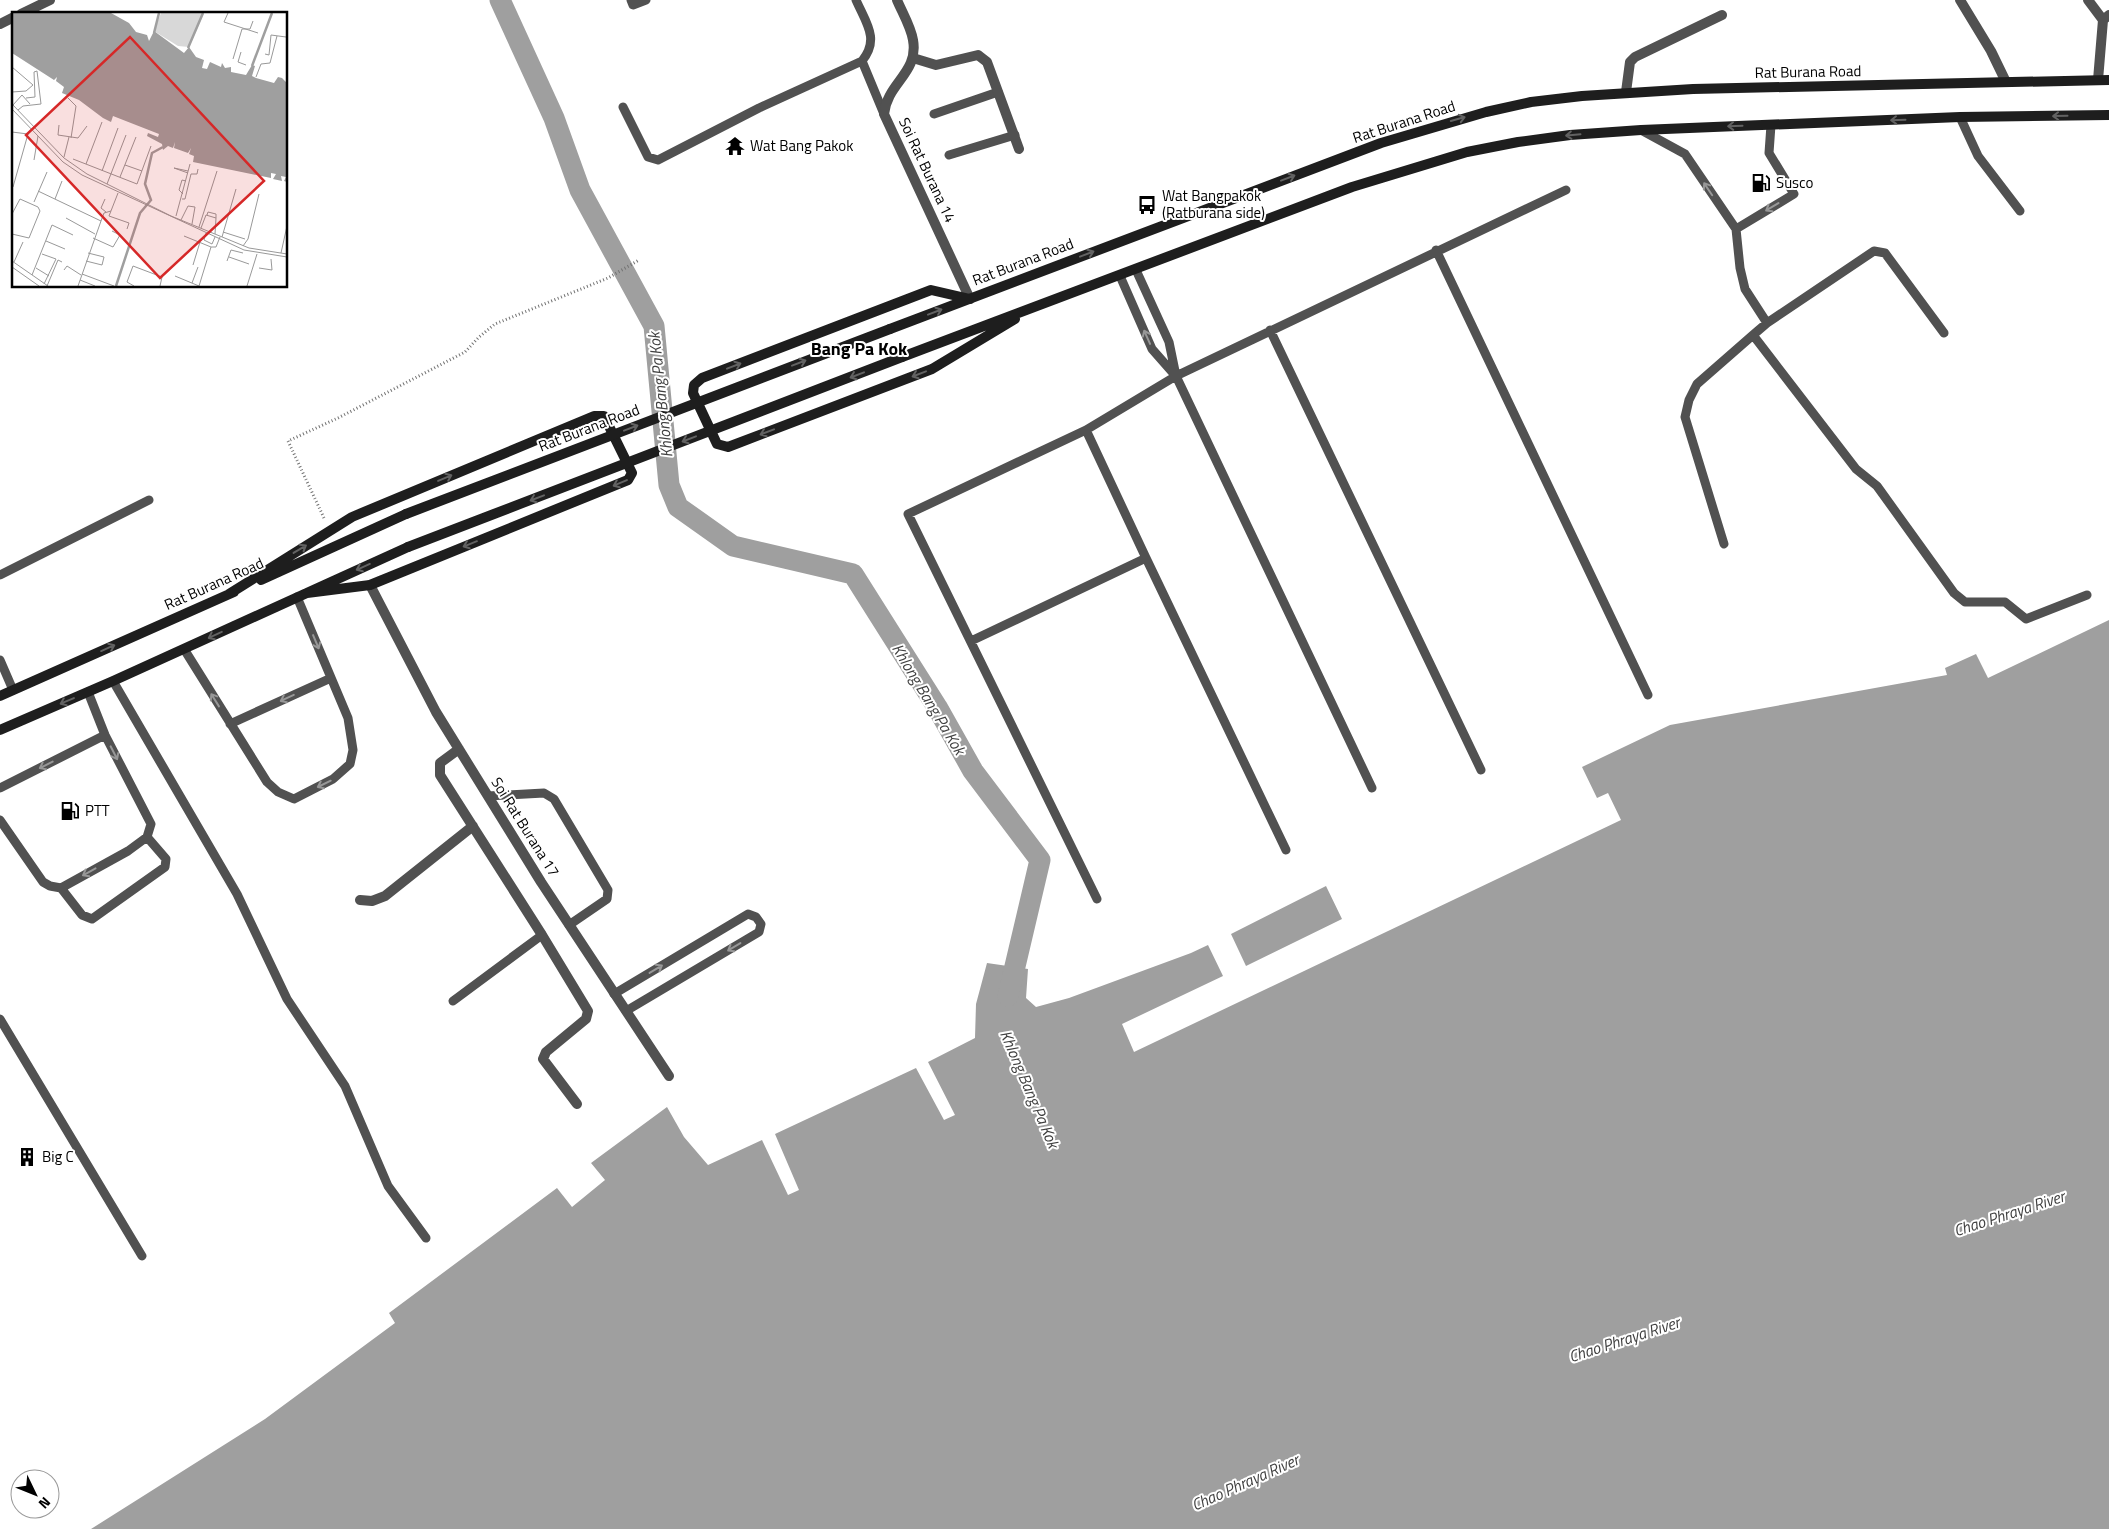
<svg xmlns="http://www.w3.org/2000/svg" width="2109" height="1529" viewBox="0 0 2109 1529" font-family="'Titillium Web',sans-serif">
<rect width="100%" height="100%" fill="#fff"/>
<path fill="#9f9f9f" d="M2109,620V1529H91L265,1419L395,1323L389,1313L557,1188L572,1207L605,1180L591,1163L667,1107L684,1137L708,1165L762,1140L788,1195L799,1190L775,1134L916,1068L944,1120L955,1115L928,1062L975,1038L976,1004L987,963L1028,969L1026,998L1036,1007L1069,998L1191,953L1208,945L1223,976L1122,1024L1134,1052L1621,820L1608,793L1597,798L1582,767L1670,725L1947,675L1945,668L1976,654L1988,678Z
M1326,886L1342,919L1246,966L1231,934Z"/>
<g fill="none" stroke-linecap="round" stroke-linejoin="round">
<path stroke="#9f9f9f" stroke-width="21" d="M500,0L554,118L580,190L654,326L669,485L678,507L733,546L853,574L937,707L973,771L1040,860L1008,996"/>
<path stroke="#737373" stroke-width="3" stroke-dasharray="1 2.5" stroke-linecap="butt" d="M324,518L288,441L338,418L465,352L479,337L495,324L608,278L639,260"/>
<path stroke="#515151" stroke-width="9" d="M631,0L633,5L646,0
M856,0C866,23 880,39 862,61
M623,107L648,157L658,160L759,108L862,61L884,114
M934,114L998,92
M1960,117L1978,156L2020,211
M1641,130L1685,154L1736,229L1740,268L1745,289L1767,323
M949,155L1015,135
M1736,229L1794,194L1769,153L1771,125
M1436,250L1648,695
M1136,270L1169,342L1176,376L1372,788
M1120,276L1152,349L1174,374
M1270,330L1481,770
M1753,335L1856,469L1877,486L1954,593L1965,602H2005L2026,619L2087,595
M1086,430L1146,558L1286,850
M1724,544L1685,417L1689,400L1697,384L1753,335L1767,323L1874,251L1885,253L1944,333
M0,575L149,500
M971,641L1146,558
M184,649L267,782L278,792L294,799L333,779L350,764L353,750L348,718L297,597
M0,660L13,690
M113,681L237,894L287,999L345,1086L388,1186L426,1238
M230,724L331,678
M0,788L105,735
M488,796L544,793L554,799L608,890L607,899L569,925
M0,820L43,882L50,886L61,888L128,851L147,837L151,824L105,735L88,692
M61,888L82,915L92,919L165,867L166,859L147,837
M1097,899L908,514L1086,430L1176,376L1566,190
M614,994L748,914L756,917L761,924L759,932L626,1011
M453,1001L542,935
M0,1019L142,1256"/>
<path stroke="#515151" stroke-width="10" d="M897,0C902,12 911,27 913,40C919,73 887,83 884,114L970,299
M1960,0L1991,51L2006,82
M2088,0L2103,20
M21,14L50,0
M0,24L14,17
M913,58L936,65L978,55L987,62L1019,149
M2098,80L2103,20L2109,15
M1626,92L1630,62L1635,57L1722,15
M370,585L436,712L541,882L669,1076
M459,749L440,763V775L542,935L588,1011L586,1019L546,1052L543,1059L577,1104
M360,900L372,901L385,896L473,826"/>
<path stroke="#1e1e1e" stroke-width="10" d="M970,299L931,290L702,378L694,385L693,393L717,444L728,447L932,369L1015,319
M890,329L1381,143L1486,112L1531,102L1582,96L1693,89L2109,80
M902,357L1352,187L1467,152L1518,142L1570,135L1641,130L1960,117L2109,115
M261,580L406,514
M229,594L352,517L594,416H604L632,473L628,480L370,585L307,593
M0,696L234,592
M0,730L113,681L408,547"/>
<path stroke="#1e1e1e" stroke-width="10" d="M406,514L890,329
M408,547L902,357"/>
</g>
<defs><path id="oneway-shaft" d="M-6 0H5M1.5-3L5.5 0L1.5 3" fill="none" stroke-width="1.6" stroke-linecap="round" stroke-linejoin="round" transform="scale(1.25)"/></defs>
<g stroke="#626262">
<use href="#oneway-shaft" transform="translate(2060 116) rotate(179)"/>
<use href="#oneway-shaft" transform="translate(1458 119) rotate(-16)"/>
<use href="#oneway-shaft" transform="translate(1898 120) rotate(178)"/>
<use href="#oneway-shaft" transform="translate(1735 126) rotate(178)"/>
<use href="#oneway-shaft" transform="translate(1573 135) rotate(175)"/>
<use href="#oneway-shaft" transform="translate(1288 178) rotate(-21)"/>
<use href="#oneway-shaft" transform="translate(1087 254) rotate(-21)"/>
<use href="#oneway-shaft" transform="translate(935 312) rotate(-21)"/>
<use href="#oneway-shaft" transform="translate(799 363) rotate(-21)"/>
<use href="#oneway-shaft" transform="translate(734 366) rotate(-21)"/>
<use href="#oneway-shaft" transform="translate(919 374) rotate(159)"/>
<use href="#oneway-shaft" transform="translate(857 375) rotate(159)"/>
<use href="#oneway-shaft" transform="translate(631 428) rotate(-21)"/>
<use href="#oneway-shaft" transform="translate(767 432) rotate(159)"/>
<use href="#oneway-shaft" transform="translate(689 439) rotate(159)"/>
<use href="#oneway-shaft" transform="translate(445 478) rotate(-23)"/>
<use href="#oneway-shaft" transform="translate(620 483) rotate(157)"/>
<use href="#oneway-shaft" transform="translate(537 498) rotate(159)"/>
<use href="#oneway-shaft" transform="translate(470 544) rotate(158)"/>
<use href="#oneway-shaft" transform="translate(300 549) rotate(-31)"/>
<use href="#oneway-shaft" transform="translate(363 567) rotate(156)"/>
<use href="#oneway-shaft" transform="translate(215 635) rotate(155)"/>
<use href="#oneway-shaft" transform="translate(108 648) rotate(-24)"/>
<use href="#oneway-shaft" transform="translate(67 701) rotate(157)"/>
</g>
<g stroke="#979797">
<use href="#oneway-shaft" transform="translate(1708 189) rotate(-124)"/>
<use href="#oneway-shaft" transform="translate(1772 207) rotate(149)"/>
<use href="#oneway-shaft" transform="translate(1147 337) rotate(-114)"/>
<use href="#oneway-shaft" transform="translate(316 642) rotate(67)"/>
<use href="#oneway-shaft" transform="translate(287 698) rotate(155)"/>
<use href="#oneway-shaft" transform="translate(215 700) rotate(-122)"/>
<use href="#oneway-shaft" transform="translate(114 753) rotate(63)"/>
<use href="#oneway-shaft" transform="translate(46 765) rotate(153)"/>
<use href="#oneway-shaft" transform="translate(324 784) rotate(154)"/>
<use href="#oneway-shaft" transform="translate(89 872) rotate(151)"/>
<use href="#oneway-shaft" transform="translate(734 947) rotate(149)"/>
<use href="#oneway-shaft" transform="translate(656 969) rotate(-31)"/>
</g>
<defs>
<g id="temple-bare" transform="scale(1.5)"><path d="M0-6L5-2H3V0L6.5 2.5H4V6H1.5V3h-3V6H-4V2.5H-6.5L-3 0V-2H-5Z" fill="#000" stroke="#fff" stroke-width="2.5" paint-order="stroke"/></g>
<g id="fuel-bare" transform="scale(1.5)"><path d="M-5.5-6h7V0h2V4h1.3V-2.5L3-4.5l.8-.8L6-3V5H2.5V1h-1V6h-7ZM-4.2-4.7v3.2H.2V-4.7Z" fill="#000" stroke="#fff" stroke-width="2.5" paint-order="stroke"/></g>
<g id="bus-bare" transform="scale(1.5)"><path d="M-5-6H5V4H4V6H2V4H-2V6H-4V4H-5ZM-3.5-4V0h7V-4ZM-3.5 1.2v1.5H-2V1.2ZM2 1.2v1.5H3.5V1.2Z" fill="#000" stroke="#fff" stroke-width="2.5" paint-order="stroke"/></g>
<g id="building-bare" transform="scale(1.5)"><path d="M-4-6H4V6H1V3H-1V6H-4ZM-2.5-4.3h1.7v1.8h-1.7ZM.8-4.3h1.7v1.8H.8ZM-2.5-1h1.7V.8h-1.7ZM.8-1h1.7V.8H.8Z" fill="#000" stroke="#fff" stroke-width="2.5" paint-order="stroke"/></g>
</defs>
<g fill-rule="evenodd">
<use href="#temple-bare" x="735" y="146"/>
<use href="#fuel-bare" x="1761" y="183"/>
<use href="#bus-bare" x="1147" y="205"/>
<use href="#fuel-bare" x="70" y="811"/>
<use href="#building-bare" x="27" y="1157"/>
</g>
<g text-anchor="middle" stroke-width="4" stroke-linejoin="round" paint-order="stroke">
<g font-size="15" fill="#000" stroke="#fff">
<text transform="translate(1808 72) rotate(-1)" y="5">Rat Burana Road</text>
<text transform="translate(1404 122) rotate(-18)" y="5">Rat Burana Road</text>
<text transform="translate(927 170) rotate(65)" y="5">Soi Rat Burana 14</text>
<text transform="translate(1023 262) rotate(-21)" y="5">Rat Burana Road</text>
<text transform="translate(589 428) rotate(-21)" y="5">Rat Burana Road</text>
<text transform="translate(214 584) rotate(-24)" y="5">Rat Burana Road</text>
<text transform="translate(525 827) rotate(58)" y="5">Soi Rat Burana 17</text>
</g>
<g font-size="15" fill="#000" stroke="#fff" text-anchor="start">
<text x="750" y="151">Wat Bang Pakok</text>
<text x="1776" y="188">Susco</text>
<text x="1162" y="201">Wat Bangpakok<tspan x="1162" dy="17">(Ratburana side)</tspan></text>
<text x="85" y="816">PTT</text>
<text x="42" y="1162">Big C</text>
</g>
<g font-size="16" font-style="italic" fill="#404040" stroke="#fff">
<text transform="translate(660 395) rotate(-96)" y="6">Khlong Bang Pa Kok</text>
<text transform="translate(929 699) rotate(59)" y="6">Khlong Bang Pa Kok</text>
<text transform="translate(1030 1089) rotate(67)" y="6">Khlong Bang Pa Kok</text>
<text transform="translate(2009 1213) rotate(-18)" y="6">Chao Phraya River</text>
<text transform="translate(1624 1339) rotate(-18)" y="6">Chao Phraya River</text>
<text transform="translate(1245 1482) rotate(-24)" y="6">Chao Phraya River</text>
</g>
<g font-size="18" font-weight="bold" fill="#000" stroke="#fff">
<text x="859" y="355">Bang Pa Kok</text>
</g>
</g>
<g transform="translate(12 12)">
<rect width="275" height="275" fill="#fff"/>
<path d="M149,1H192L177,35L166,34L142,19Z" fill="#d8d8d8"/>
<path d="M0,1H99L117,11L124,20L135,23L137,29L142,19L172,41L177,35L184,45L192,48L190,56L195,57L198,50L209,55L210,51L213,56L219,55V60L234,63L240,53L243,54L240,64L244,66L262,71L266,65L270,66L275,71V170L272,169L274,165L269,164L270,169L261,167L264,162L259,161V166L181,150L182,144L177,142L179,136L176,141L162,136L163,130L161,136L156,134L151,138L150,132L135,124L136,121L146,125L147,122L101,104L99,110L91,106L67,88L50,81L52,75L44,69L45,65L42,68L0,41Z" fill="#9f9f9f"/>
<path fill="none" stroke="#9f9f9f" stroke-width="2.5" d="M142,21L147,1M176,36L191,1M240,54L260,1M104,274L128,201L139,188L133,172L140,141L151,135"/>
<path fill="none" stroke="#999" stroke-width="1" d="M216,1L212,10L246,21M230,17H238L241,9M229,40L226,50L234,53M253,42L257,43L259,23L274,25M221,47L230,17M0,55L21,73L14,79L0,80M244,65L249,52L258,51L265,24M14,86L23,85L22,60L25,59M56,86L64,94L59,126M0,92L52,146L75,162L159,204L237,236L275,242M1,93L10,83L18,92M0,97L51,150L70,163L232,238L275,245M6,98L11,94L29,92L25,59M47,113L46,123L66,126L75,114M0,120L16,122L20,118M52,145L57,125M61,147L125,172L139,134M22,148L26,124M74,152L90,110M113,153L130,159M90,159L106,116M176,161L162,156L176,159M108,165L124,125M95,172L114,123M1,175L16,122M26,179L89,209M106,181L97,204L117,211L115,217M171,182L167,178L170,168L174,169M43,187L50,169M93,187L89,196L94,200M170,187H173L179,162H185L186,157M22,190L35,160M0,202L8,187L26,195L28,199L17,226L0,222M195,203L196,200L204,202V206M164,204L178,152M54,206L83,222M169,208L176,194L183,195L180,212M187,215L205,159M189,216L194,203L204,206L203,222M211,220L233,227M194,221L192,228L200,232L203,225M172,224L199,235M210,225L224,177M81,226L101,235L108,223L100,219M34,229L53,237M231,234L236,227L247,182M199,235H204L208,225M269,241L275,214M30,242L44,247L32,272M217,245L237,252M0,249L36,274M74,249L90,253L92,245L76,241M215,249L219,238L231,241M2,250L11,230M181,253L188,230M0,255L27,274M24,256L37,264M247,256L260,258L259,247M52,258L55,254L69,263M70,262L102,274M20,263L40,213L61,223M163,264L187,274M68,268L83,274M180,271L186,255M35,274L46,248L50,250M66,274L89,209L92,201L99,199M122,274L115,270L121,254L150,265L148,274M187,274L199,235M235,274L245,242"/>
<path fill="#d62828" fill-opacity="0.15" stroke="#d62828" stroke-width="2.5" d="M118,25L252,169L148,266L14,123Z"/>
<rect width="275" height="275" fill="none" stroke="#000" stroke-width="2.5"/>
</g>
<g transform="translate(35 1494) rotate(133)"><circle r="24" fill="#ffffff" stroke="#999999"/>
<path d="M0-4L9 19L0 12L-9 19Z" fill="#000000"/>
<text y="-8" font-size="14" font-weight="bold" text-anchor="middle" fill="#000000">N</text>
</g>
</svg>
